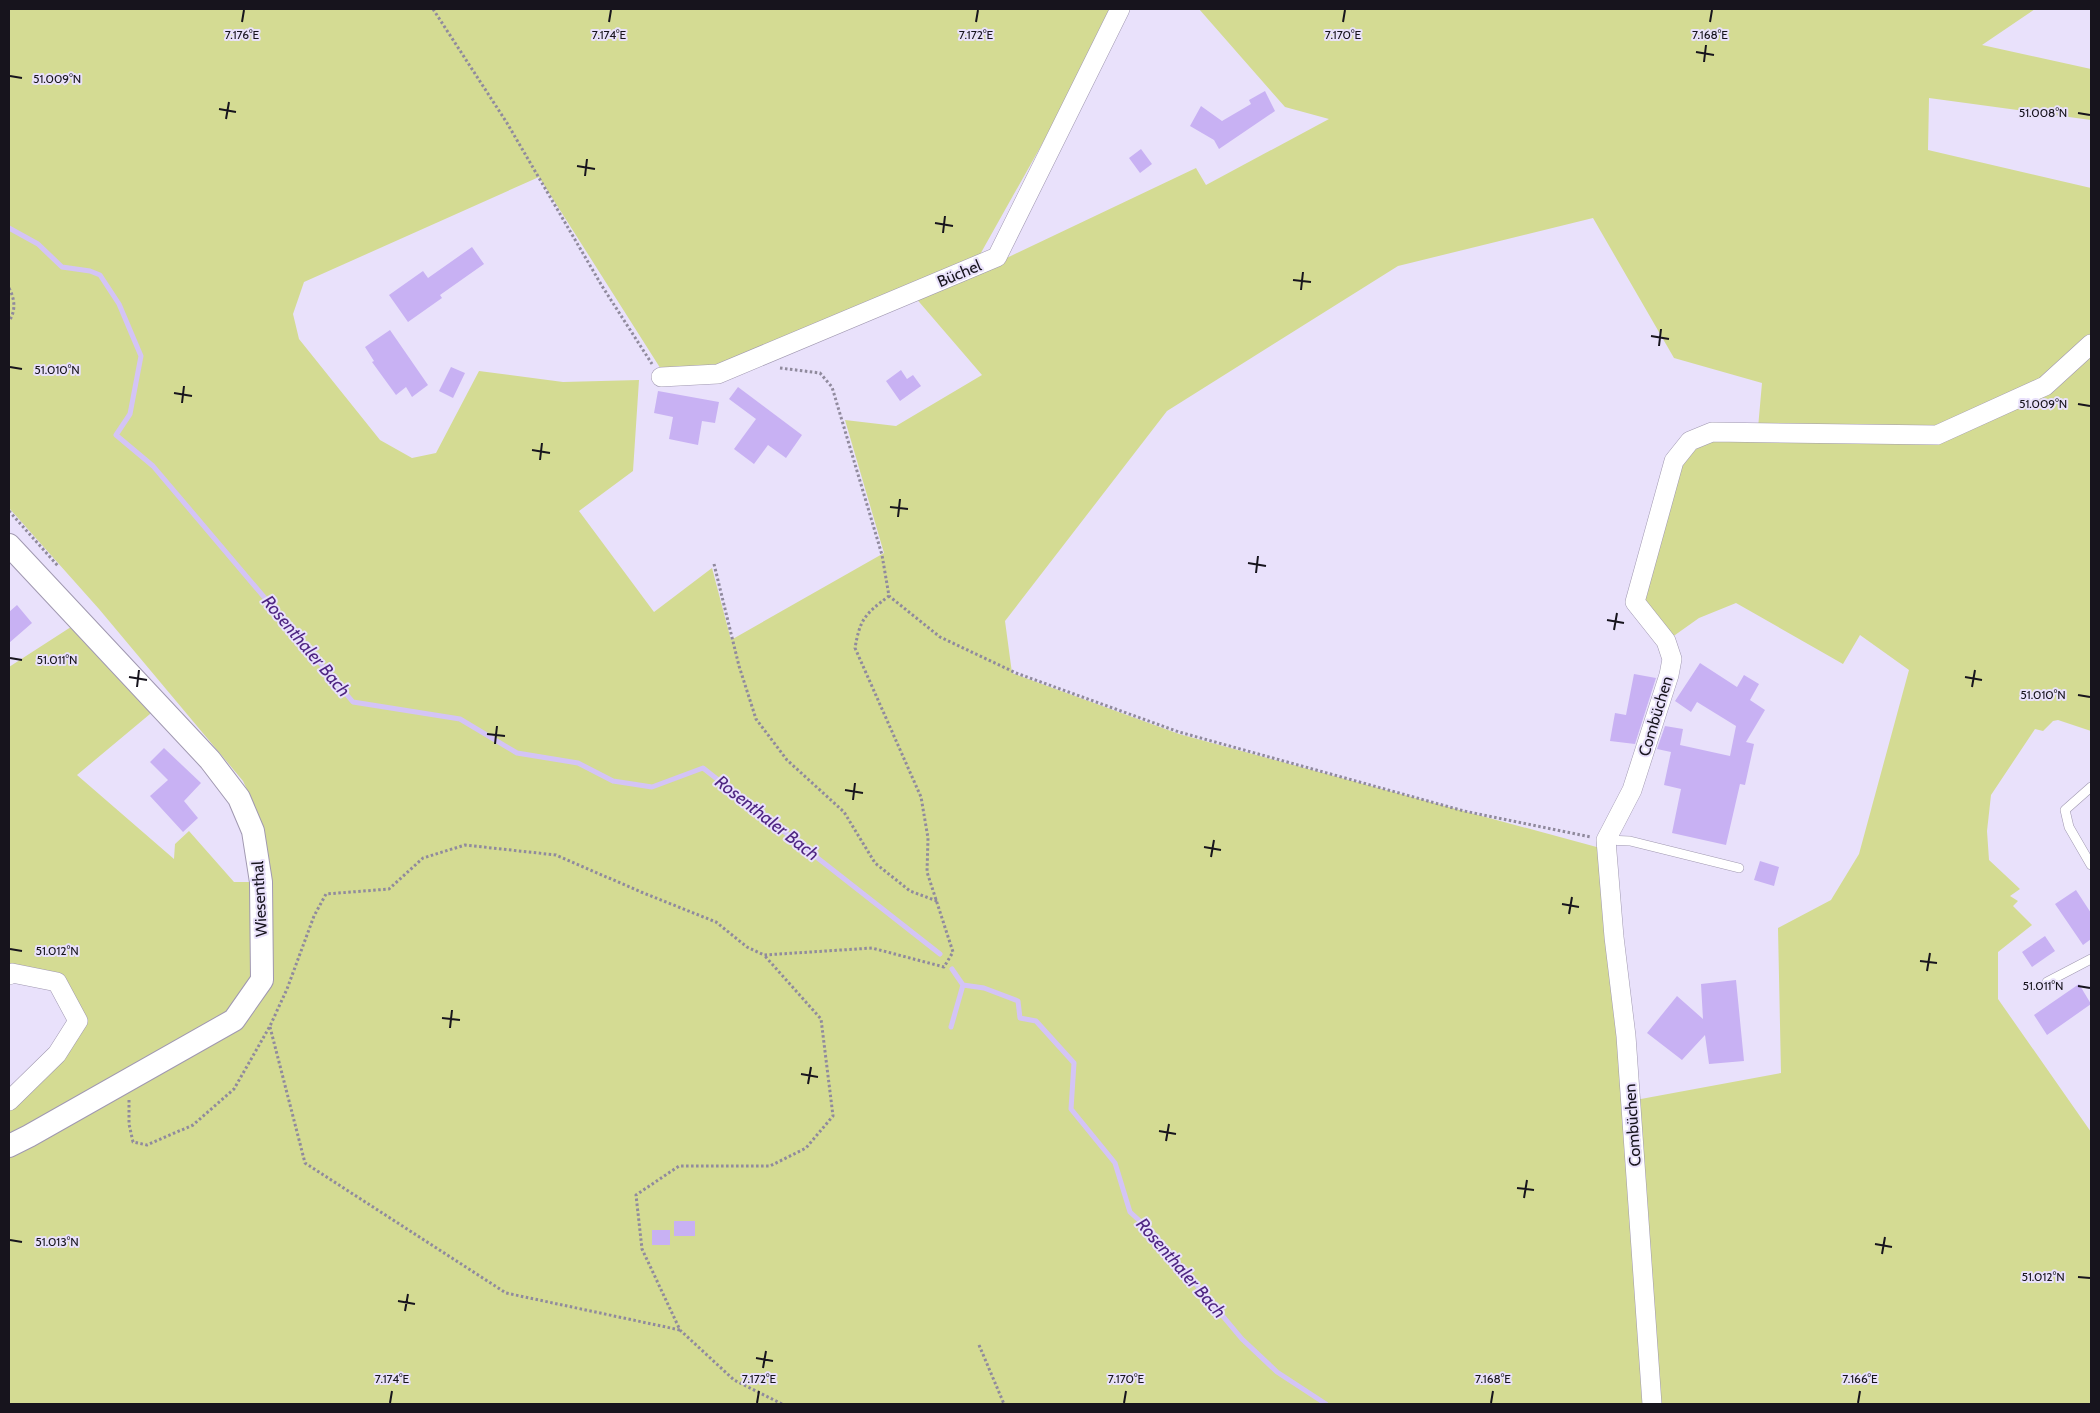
<svg xmlns="http://www.w3.org/2000/svg" width="2100" height="1413" viewBox="0 0 2100 1413" font-family="Cabin,sans-serif">
<rect width="100%" height="100%" fill="#e9e1fb"/>
<path fill="#d4db93" d="M9,9H1117L1106,30L973,267L717,371L664,374L539,177L304,282L293,314L299,339L380,440L412,458L436,453L479,371L563,382L639,380L633,471L579,511L654,612L712,568L731,640L884,553L845,420L896,426L982,375L914,296L975,273L1196,168L1206,185L1329,119L1285,107L1199,9H2035L1982,45L2091,69V120L1929,98L1928,150L2091,188V339L2043,383L1931,431L1758,428L1762,383L1674,358L1593,218L1398,266L1167,411L1005,621L1012,673L1179,734L1604,849L1644,1404H9V1104L81,1021L58,980L9,972V667L74,625L156,709L77,775L174,859L175,844L189,831L234,882H265C272,844 259,815 243,781L99,609L9,508Z
M2091,347V731L2058,720L2053,721L2043,731L2035,729L1991,795L1987,831L1989,860L2020,889L2010,896L2018,901L2013,906L2032,925L1998,952V999L2091,1132V1404H1654L1630,1101L1781,1073L1778,928L1831,900L1859,854L1909,670L1860,635L1843,664L1736,603L1699,618L1668,640L1637,603L1676,464L1711,435L1936,438L2046,389Z"/>
<g fill="none" stroke-linecap="round" stroke-linejoin="round">
<path stroke="#d4c4f6" stroke-width="5" d="M9,228L38,244L62,267L90,271L100,275L119,304L141,356L130,414L116,435L153,466L353,702L460,719L517,753L578,763L613,781L652,787L703,768L940,954
M952,969L963,985L984,988L1018,1001L1020,1018L1036,1021L1074,1063L1071,1109L1115,1163L1130,1212L1153,1233L1242,1339L1277,1372L1326,1404
M951,1027L963,985"/>
</g>
<path fill="#c8b1f3" d="M1265,91L1275,111L1219,149L1214,140L1190,126L1201,106L1222,121L1251,104L1249,100Z
M1141,149L1152,164L1140,173L1129,158Z
M472,247L484,264L440,295L442,298L408,322L389,295L423,271L428,278Z
M390,330L428,385L412,397L406,387L396,395L372,362L374,361L365,347Z
M451,367L465,373L453,398L439,391Z
M901,370L907,379L913,375L921,386L900,401L886,381Z
M738,387L802,435L786,458L768,445L754,464L734,449L756,419L729,399Z
M658,391L719,402L715,423L702,421L698,445L669,439L673,417L654,413Z
M17,605L32,623L9,643V612Z
M1700,663L1737,687L1744,675L1759,684L1750,700L1765,710L1746,742L1754,744L1745,785L1740,784L1726,845L1672,833L1681,789L1664,785L1671,752L1657,749L1665,726L1683,729L1680,745L1730,756L1736,726L1697,702L1691,712L1675,701Z
M1634,674L1656,678L1635,744L1610,741L1615,713L1626,715Z
M164,748L201,783L184,801L198,818L183,832L150,796L168,780L150,762Z
M1760,861L1779,867L1774,886L1754,880Z
M2076,890L2091,913V939L2083,945L2055,904Z
M2045,936L2055,951L2032,967L2022,952Z
M1736,980L1744,1061L1709,1064L1705,1035L1682,1060L1647,1033L1677,996L1703,1019L1701,984Z
M2079,984L2091,1004L2047,1035L2034,1015Z
M674,1221H695V1236H674Z
M652,1230H670V1245H652Z"/>
<g fill="none" stroke-linecap="round" stroke-linejoin="round">
<g stroke="#a098b0" stroke-width="10">
<path id="service" d="M2091,787L2065,810L2069,827L2091,865
M1607,840L1630,841L1739,868
M2047,982L2091,959"/>
</g>
<g stroke="#a098b0" stroke-width="20">
<path id="minor" d="M661,377L718,374L997,257L1120,9
M9,975L12,973L57,982L78,1021L57,1054L9,1101
M1652,1404L1626,1036L1614,937L1606,840L1632,790L1669,675L1672,659L1666,641L1635,602L1674,461L1690,441L1712,432L1937,435L2045,386L2091,344"/>
</g>
<g stroke="#a098b0" stroke-width="24">
<path id="tertiary" d="M9,545L210,760L239,798L253,831L261,882L262,980L234,1020L29,1136L9,1146"/>
</g>
<path stroke="#908a9d" stroke-width="3" stroke-dasharray="2.5 2.5" stroke-linecap="butt" d="M433,9L507,123L602,286L652,364
M9,288C15,299 16,311 9,321
M780,368L820,373L832,387L882,555L889,596L940,637L1016,673L1179,732L1464,811L1591,837
M9,511L58,566
M714,564L739,666L756,719L787,760L844,812L875,863L910,891L937,901
M270,1027L305,1163L506,1293L680,1330
M129,1100V1124L133,1142L147,1145L193,1125L234,1089L270,1026L287,989L314,916L326,894L389,889L423,858L465,845L556,855L641,892L716,922L747,947L764,955
M979,1345L1004,1404
M782,1404L734,1380L680,1330L642,1249L636,1195L679,1166H770L806,1148L833,1116L821,1019L764,955L872,948L944,967L953,952L927,872L928,838L921,797L855,648C860,619 865,614 889,596"/>
<use href="#service" stroke="#fff" stroke-width="9"/>
<use href="#minor" stroke="#fff" stroke-width="19"/>
<use href="#tertiary" stroke="#fff" stroke-width="22"/>
</g>
<path fill="none" stroke="#17141d" stroke-width="2" d="M242,22L244,10M609,22L611,10M976,22L978,10M1343,22L1345,10M1710,22L1712,10M1696,52L1714,55M1704,62L1706,45M10,76L22,78M219,109L236,112M2078,113L2090,115M226,119L229,102M577,166L595,169M585,176L587,159M935,223L953,226M943,233L945,216M1293,280L1311,282M1301,290L1303,272M1651,336L1669,339M1659,346L1661,329M10,367L22,369M174,393L192,396M182,403L184,386M2078,404L2090,406M532,450L550,453M540,460L542,443M890,507L908,509M898,517L900,499M1248,563L1266,566M1256,573L1258,556M1607,620L1624,623M1614,630L1617,613M10,658L22,660M129,677L147,680M1965,677L1982,680M137,687L139,670M1972,687L1975,670M2078,695L2090,697M487,734L505,736M495,744L497,726M845,790L863,793M853,800L855,783M1204,847L1221,850M1211,857L1214,840M1562,904L1579,907M1569,914L1572,897M10,949L22,951M1920,961L1937,963M1927,971L1930,953M2078,986L2090,988M442,1018L460,1020M450,1028L452,1010M801,1074L818,1077M808,1084L811,1067M1159,1131L1176,1134M1166,1141L1169,1124M1517,1188L1534,1190M1524,1198L1527,1180M10,1240L22,1242M1875,1244L1892,1247M1882,1254L1885,1237M2078,1277L2090,1278M398,1301L415,1304M405,1311L408,1294M756,1358L773,1361M763,1368L766,1351M390,1403L392,1391M757,1403L759,1391M1124,1403L1126,1391M1491,1403L1493,1391M1858,1403L1860,1391"/>
<g text-anchor="middle" stroke-width="4" stroke-linejoin="round" paint-order="stroke">
<g font-size="16" fill="#17141d" stroke="#e9e1fb">
<text transform="translate(959 273) rotate(-23)" y="6">Büchel</text>
<text transform="translate(1655 716) rotate(-73)" y="6">Combüchen</text>
<text transform="translate(259 899) rotate(-93)" y="6">Wiesenthal</text>
<text transform="translate(1632 1125) rotate(-94)" y="6">Combüchen</text>
</g>
<g font-size="18" font-style="italic" fill="#4f2582" stroke="#e9e1fb">
<text transform="translate(306 646) rotate(50)" y="6">Rosenthaler Bach</text>
<text transform="translate(767 818) rotate(38)" y="6">Rosenthaler Bach</text>
<text transform="translate(1181 1268) rotate(49)" y="6">Rosenthaler Bach</text>
</g>
</g>
<g font-size="12" text-anchor="middle" fill="#17141d" stroke="#e9e1fb" stroke-width="4" stroke-linejoin="round" paint-order="stroke">
<text x="242" y="39">7.176°E</text>
<text x="609" y="39">7.174°E</text>
<text x="976" y="39">7.172°E</text>
<text x="1343" y="39">7.170°E</text>
<text x="1710" y="39">7.168°E</text>
<text x="57" y="83">51.009°N</text>
<text x="2043" y="117">51.008°N</text>
<text x="57" y="374">51.010°N</text>
<text x="2043" y="408">51.009°N</text>
<text x="57" y="664">51.011°N</text>
<text x="2043" y="699">51.010°N</text>
<text x="57" y="955">51.012°N</text>
<text x="2043" y="990">51.011°N</text>
<text x="57" y="1246">51.013°N</text>
<text x="2043" y="1281">51.012°N</text>
<text x="392" y="1383">7.174°E</text>
<text x="759" y="1383">7.172°E</text>
<text x="1126" y="1383">7.170°E</text>
<text x="1493" y="1383">7.168°E</text>
<text x="1860" y="1383">7.166°E</text>
</g>
<rect width="2100" height="1413" fill="none" stroke="#17141d" stroke-width="20"/>
</svg>
